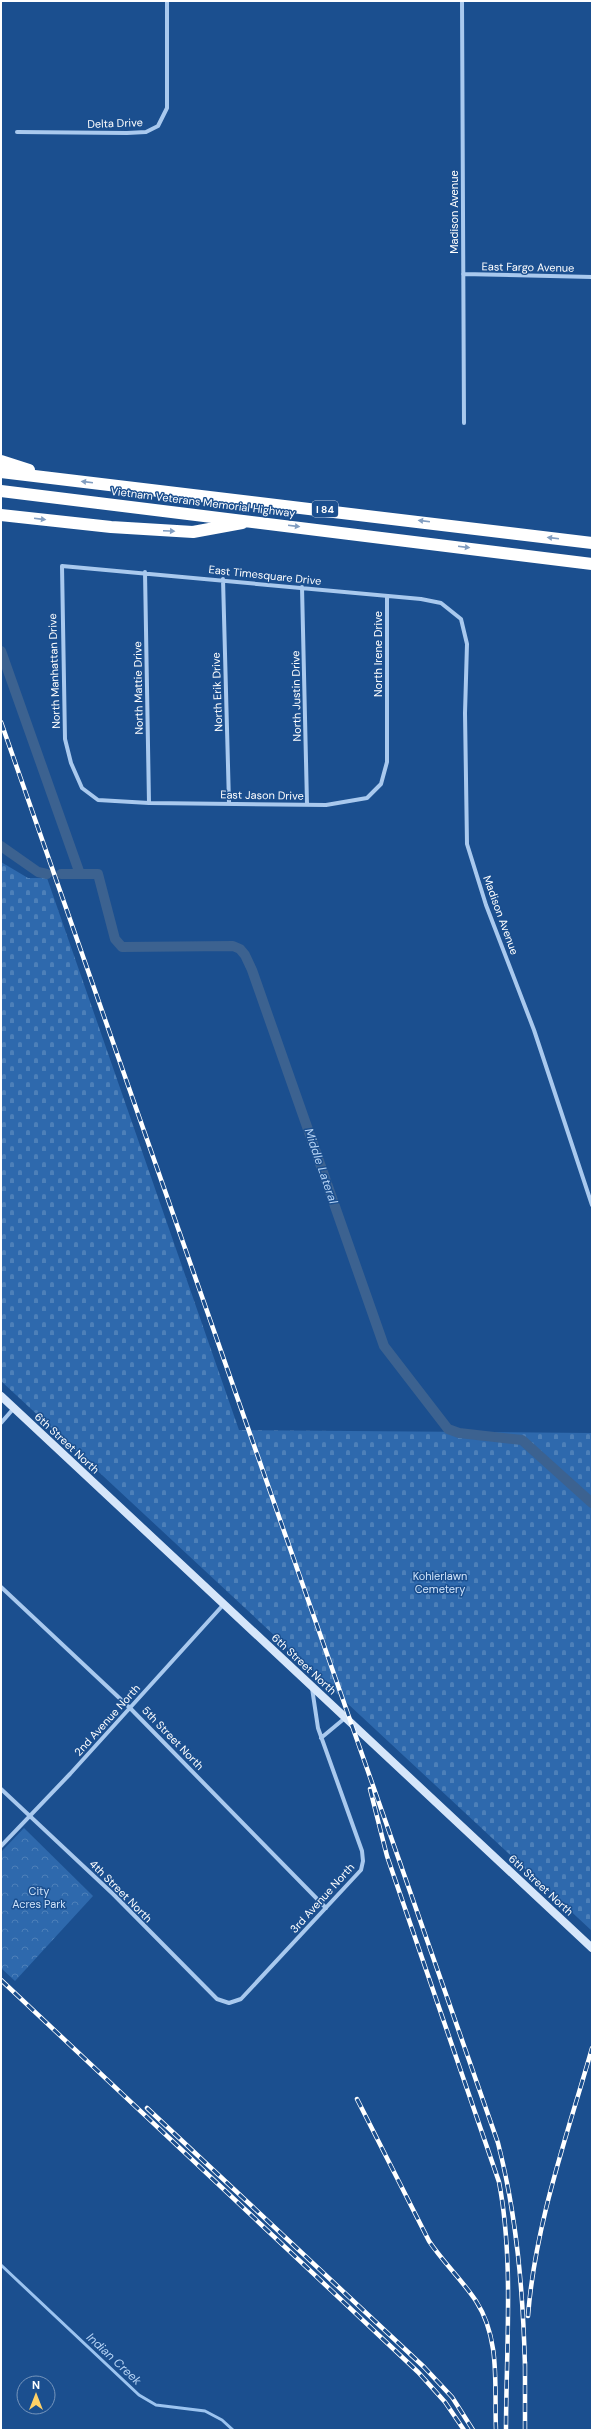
<svg xmlns="http://www.w3.org/2000/svg" width="593" height="2431" viewBox="0 0 593 2431" font-family="'DM Sans',sans-serif">
<defs>
<pattern id="cemetery-stones" width="16" height="16" patternUnits="userSpaceOnUse"><rect width="16" height="16" fill="#2e69ad"/><path d="M2 7V4a2 2 0 0 1 4 0v3zM10 15v-3a2 2 0 0 1 4 0v3z" fill="#4d80b9"/></pattern>
<pattern id="park-crowns" width="20" height="18" patternUnits="userSpaceOnUse"><rect width="20" height="18" fill="#2e69ad"/><path d="M2 6a3 3 0 1 1 6 0M12 15a3 3 0 1 1 6 0" fill="none" stroke="#4d80b9"/></pattern>
</defs>
<rect width="100%" height="100%" fill="#1b4f8f"/>
<path fill="url(#cemetery-stones)" d="M1,862L28,878H47L239,1430L592,1433V1931L1,1381Z"/>
<path fill="url(#park-crowns)" d="M24,1828L93,1896L15,1981L1,1968V1852Z"/>
<g fill="none" stroke-linecap="round" stroke-linejoin="round">
<path stroke="#9cc4f0" stroke-width="3" d="M1,2265L139,2395L156,2405L205,2411L222,2420L233,2430"/>
<path stroke="#3c6290" stroke-width="10" d="M1,651L80,874
M1,846L38,872L47,874
M61,874H98L115,939L122,947L233,946L240,949L245,955L252,970L384,1346L448,1429L459,1433L522,1440L592,1503"/>
<path stroke="#a9c9ee" stroke-width="4" d="M462,1L464,423
M17,132L127,133L146,132L158,126L167,108V1
M463,274L592,277
M145,572L149,803
M223,579L229,803
M302,587L307,804
M387,596V762L381,784L367,798L326,805L149,803L98,800L82,788L71,763L65,739L62,566L421,599L441,603L461,619L467,644L465,713L467,844L486,905L534,1030L592,1205
M1,1423L14,1408
M1,1587L130,1708L326,1908
M321,1738L345,1718
M1,1789L113,1894L217,1999L229,2003L241,1999L361,1870L363,1861L362,1851L318,1728L312,1688
M1,1846L70,1774L224,1604"/>
<path stroke="#d6e6fa" stroke-width="8" d="M1,1396L592,1948"/>
<path stroke="#fff" stroke-width="12" d="M1,461L29,470
M1,472L592,543
M1,491L592,564
M1,515L111,527L193,532L242,523"/>
<g stroke="#fff" stroke-width="4.5">
<path id="rail" d="M1,722L498,2143C517,2217 523,2291 525,2367
M370,1789L387,1856L499,2182C514,2260 506,2350 506,2430
M1,1980L418,2372L445,2402L464,2430
M357,2099L429,2241C443,2262 462,2280 476,2301C501,2340 494,2386 496,2430
M147,2108L424,2367L452,2397L473,2430
M528,2316C535,2224 567,2136 592,2048
M525,2430V2362"/>
</g>
<use href="#rail" stroke="#1b4f8f" stroke-width="3" stroke-dasharray="9" stroke-linecap="butt"/>
</g>
<defs><path id="oneway-solid" d="M-6-.8H1V-3.2L6.5 0L1 3.2V.8H-6Z"/></defs>
<g fill="#829ec1">
<use href="#oneway-solid" transform="translate(87 482) rotate(-173)"/>
<use href="#oneway-solid" transform="translate(40 519) rotate(7)"/>
<use href="#oneway-solid" transform="translate(424 521) rotate(-173)"/>
<use href="#oneway-solid" transform="translate(294 526) rotate(7)"/>
<use href="#oneway-solid" transform="translate(169 531) rotate(3)"/>
<use href="#oneway-solid" transform="translate(553 538) rotate(-173)"/>
<use href="#oneway-solid" transform="translate(464 547) rotate(7)"/>
</g>
<g text-anchor="middle" stroke-width="3" stroke-linejoin="round" paint-order="stroke">
<rect fill="#1b4f8f" stroke="#bbcadd" stroke-width="1" x="312" y="501" width="26" height="16" rx="3"/>
<g font-size="10" font-weight="bold" fill="#fff">
<text x="325" y="513">I 84</text>
</g>
<g font-size="11" fill="#fff" stroke="#1b4f8f">
<text transform="translate(115 123) rotate(-2)" y="4">Delta Drive</text>
<text transform="translate(454 212) rotate(-90)" y="4">Madison Avenue</text>
<text transform="translate(528 267) rotate(1)" y="4">East Fargo Avenue</text>
<text transform="translate(203 502) rotate(7)" y="4">Vietnam Veterans Memorial Highway</text>
<text transform="translate(265 575) rotate(6)" y="4">East Timesquare Drive</text>
<text transform="translate(378 654) rotate(-90)" y="4">North Irene Drive</text>
<text transform="translate(54 671) rotate(-92)" y="4">North Manhattan Drive</text>
<text transform="translate(138 688) rotate(-91)" y="4">North Mattie Drive</text>
<text transform="translate(217 692) rotate(-92)" y="4">North Erik Drive</text>
<text transform="translate(296 696) rotate(-91)" y="4">North Justin Drive</text>
<text transform="translate(262 795) rotate(1)" y="4">East Jason Drive</text>
<text transform="translate(501 915) rotate(70)" y="4">Madison Avenue</text>
<text transform="translate(67 1443) rotate(43)" y="4">6th Street North</text>
<text transform="translate(304 1664) rotate(43)" y="4">6th Street North</text>
<text transform="translate(107 1720) rotate(-48)" y="4">2nd Avenue North</text>
<text transform="translate(173 1738) rotate(46)" y="4">5th Street North</text>
<text transform="translate(541 1885) rotate(43)" y="4">6th Street North</text>
<text transform="translate(121 1891) rotate(45)" y="4">4th Street North</text>
<text transform="translate(322 1898) rotate(-48)" y="4">3rd Avenue North</text>
</g>
<g font-size="11" fill="#cfe3fa" stroke="#1b4f8f">
<text x="440" y="1580">Kohlerlawn<tspan x="440" dy="13">Cemetery</tspan></text>
<text x="39" y="1895">City<tspan x="39" dy="13">Acres Park</tspan></text>
</g>
<g font-size="12" font-style="italic" fill="#b5d3f5" stroke="#1b4f8f">
<text transform="translate(321 1166) rotate(71)" y="4">Middle Lateral</text>
<text transform="translate(114 2359) rotate(43)" y="4">Indian Creek</text>
</g>
</g>
<rect width="593" height="2431" fill="none" stroke="#ffffff" stroke-width="4"/>
<g transform="translate(36 2395)"><circle r="19" fill="#1b4f8f" stroke="#7695bc"/>
<path d="M0-3L7 15L0 10L-7 15Z" fill="#ffd166"/>
<text y="-6" font-size="11" font-weight="bold" text-anchor="middle" fill="#ffffff">N</text>
</g>
</svg>
